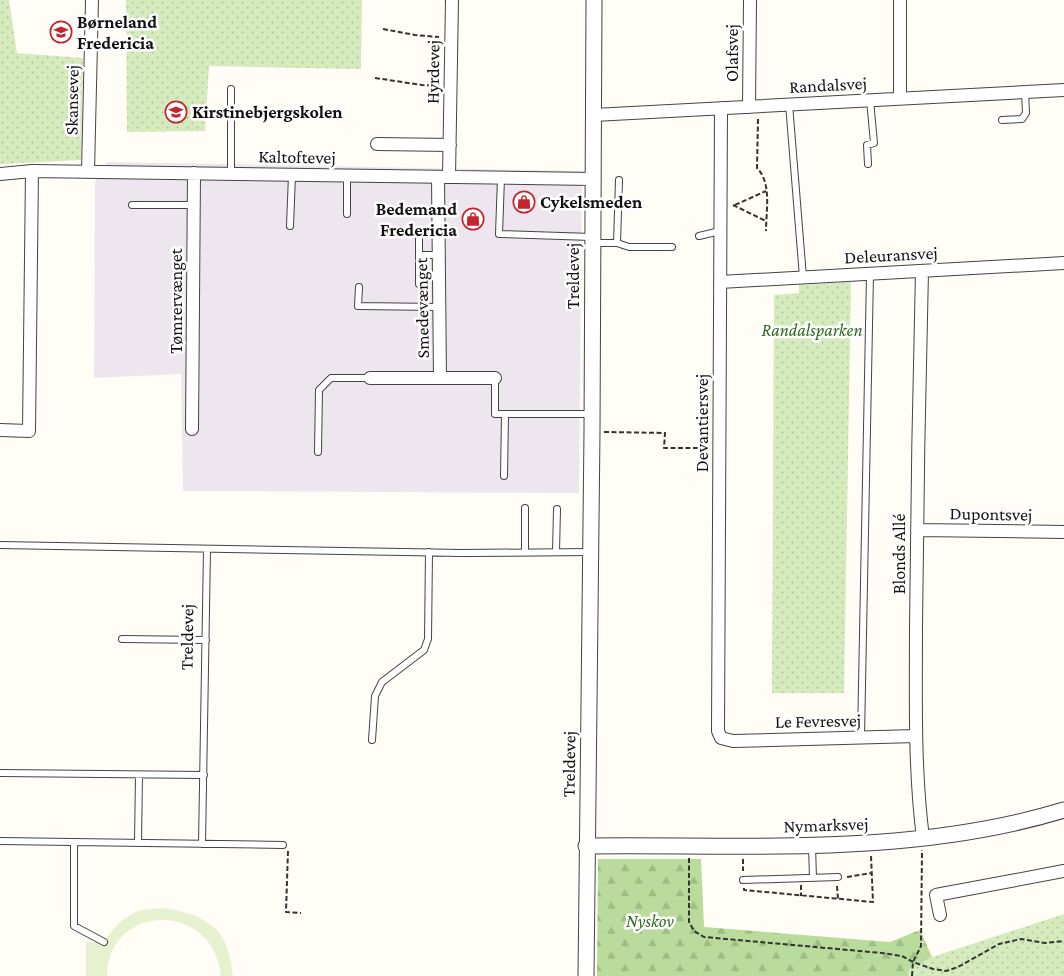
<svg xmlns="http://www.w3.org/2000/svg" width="1064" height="976" viewBox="0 0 1064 976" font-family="'Crimson Pro',serif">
<defs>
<pattern id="green-dots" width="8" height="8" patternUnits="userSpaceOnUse" patternTransform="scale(1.25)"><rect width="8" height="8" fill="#d5ebbd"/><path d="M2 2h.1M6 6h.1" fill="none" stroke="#b6c8a1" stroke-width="1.8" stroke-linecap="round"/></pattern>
<pattern id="forest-firs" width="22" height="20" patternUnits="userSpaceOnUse" patternTransform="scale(1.25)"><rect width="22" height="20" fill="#b9dc9c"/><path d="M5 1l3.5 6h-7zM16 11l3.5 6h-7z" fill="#9ebc85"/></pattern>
</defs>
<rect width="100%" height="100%" fill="#fffdf5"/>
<path fill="#eee6ef" d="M107,162L582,171L579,493L183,491L181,374L94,378L95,182Z"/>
<path fill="url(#green-dots)" d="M0,0H9L17,53L83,58L81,160L0,164Z
M126,0H362L361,69L209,66L205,131L127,132Z
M851,282L844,693H772L774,295L799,293V285Z
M1064,914V976H908L909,969L932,957Z"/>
<path fill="url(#forest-firs)" d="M598,859H701L704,927L890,942L920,930L932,957L909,969L908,976H597Z"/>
<path fill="#e6f2cf" d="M163,908C184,911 207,917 220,934C229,946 231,962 233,976H221C214,900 108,903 107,976H86V942H104C112,929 124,916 139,911C147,909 156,909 163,908Z"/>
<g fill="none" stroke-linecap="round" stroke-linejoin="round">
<g stroke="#444" stroke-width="8">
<path id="service" d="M789,104L803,277
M1002,120L1022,119L1026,113L1025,92
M868,164L867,145L874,143L870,100
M231,174V89
M347,176V214
M501,178L499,234L592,237
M593,204L618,205
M132,205H194
M290,226L292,175
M699,236L720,231
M594,243H617L619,180
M617,243L629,247H672
M419,255V230
M419,284V255H439
M359,287L358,306L439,307
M495,378V414H592
M318,452L319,390L331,378H370
M504,476L505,414
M0,545L462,553L590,552
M525,552V508
M556,552L557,509
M122,639L206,640
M861,737L870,274
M372,740L375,696L382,682L424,650L428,639L429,552
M0,773L204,775
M0,841L283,845
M74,842V926L104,942
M138,843L139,775
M202,844L207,550
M812,846L813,878
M743,880L838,877"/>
</g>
<g stroke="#444" stroke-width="14">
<path id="minor" d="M900,98V0
M749,107L750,0
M721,108L718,731L721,738L733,741L916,736
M594,115L1064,90
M377,144L450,145
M88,171L92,0
M0,174L32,171L593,179
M438,177L440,378
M449,177L452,0
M922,271C919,389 917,508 916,626C916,697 914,768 923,838
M720,282L1064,263
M370,378H495
M192,429L194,173
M0,430L29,431L32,171
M917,530L1064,532
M940,915L936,895L1064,871"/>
</g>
<g stroke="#444" stroke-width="17">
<path id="tertiary" d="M586,846C746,844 910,857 1064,810
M586,976L592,432L594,0"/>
</g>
<path stroke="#333" stroke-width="2" stroke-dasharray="5 2.5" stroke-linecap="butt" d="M383,29L415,35L439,37
M375,78L422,85L438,86
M758,119L757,168C772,183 766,211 766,231
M733,205L766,221
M735,205L766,191
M572,265H580
M604,432L665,433L664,448H709
M288,851L286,912L301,913
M689,858V922L694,931L704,937L882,953L902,956L913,962L933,969L946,971L958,967L999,944L1021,939L1045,943L1064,941
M743,859V871
M847,877L872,873
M801,885V896
M837,886L838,899
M744,888V890L873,902L871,856
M912,976L913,962L921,946L922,850"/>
<use href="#service" stroke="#fff" stroke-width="6"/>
<use href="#minor" stroke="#fff" stroke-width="12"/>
<use href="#tertiary" stroke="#fff" stroke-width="15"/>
</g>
<defs>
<g id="school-ring" transform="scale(1.125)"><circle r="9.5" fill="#fff" stroke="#c4262e" stroke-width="1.5"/><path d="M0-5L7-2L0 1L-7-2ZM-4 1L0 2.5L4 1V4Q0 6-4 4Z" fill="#c4262e"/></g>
<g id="shop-ring" transform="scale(1.125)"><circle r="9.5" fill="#fff" stroke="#c4262e" stroke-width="1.5"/><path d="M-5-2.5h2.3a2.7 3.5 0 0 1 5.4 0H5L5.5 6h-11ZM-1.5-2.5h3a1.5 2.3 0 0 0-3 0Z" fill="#c4262e"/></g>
</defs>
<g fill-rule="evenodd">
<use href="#school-ring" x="61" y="32"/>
<use href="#school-ring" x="176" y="112"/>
<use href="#shop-ring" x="524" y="202"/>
<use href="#shop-ring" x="473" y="219"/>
</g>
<g text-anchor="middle" stroke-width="5" stroke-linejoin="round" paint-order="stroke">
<g font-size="18" font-weight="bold" fill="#111" stroke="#fff" text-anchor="start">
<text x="77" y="28">Børneland<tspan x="77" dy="21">Fredericia</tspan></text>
<text x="192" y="118">Kirstinebjergskolen</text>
<text x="540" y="208">Cykelsmeden</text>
<text x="457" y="215" text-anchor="end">Bedemand<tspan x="457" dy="21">Fredericia</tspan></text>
</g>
<g font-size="18" fill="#111" stroke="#fff">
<text transform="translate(732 53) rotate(-90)" y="6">Olafsvej</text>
<text transform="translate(433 72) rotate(-89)" y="6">Hyrdevej</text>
<text transform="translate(828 85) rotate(-3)" y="6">Randalsvej</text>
<text transform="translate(72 100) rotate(-89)" y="6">Skansevej</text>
<text transform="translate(297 157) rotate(1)" y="6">Kaltoftevej</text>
<text transform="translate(891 255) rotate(-3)" y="6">Deleuransvej</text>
<text transform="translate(573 276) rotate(-90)" y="6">Treldevej</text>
<text transform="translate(176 301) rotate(-90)" y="6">Tømrervænget</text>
<text transform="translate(422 308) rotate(-91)" y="6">Smedevænget</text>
<text transform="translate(702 423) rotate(-90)" y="6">Devantiersvej</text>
<text transform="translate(991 514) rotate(1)" y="6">Dupontsvej</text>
<text transform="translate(899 554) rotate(-90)" y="6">Blonds Allé</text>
<text transform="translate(187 637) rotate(-89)" y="6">Treldevej</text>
<text transform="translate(818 721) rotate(-1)" y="6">Le Fevresvej</text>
<text transform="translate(569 764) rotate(-89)" y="6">Treldevej</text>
<text transform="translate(826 825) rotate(-2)" y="6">Nymarksvej</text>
</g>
<g font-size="18" font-style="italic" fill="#2f6b1f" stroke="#fff">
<text x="812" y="336">Randalsparken</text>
<text x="650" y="927">Nyskov</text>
</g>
</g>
</svg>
